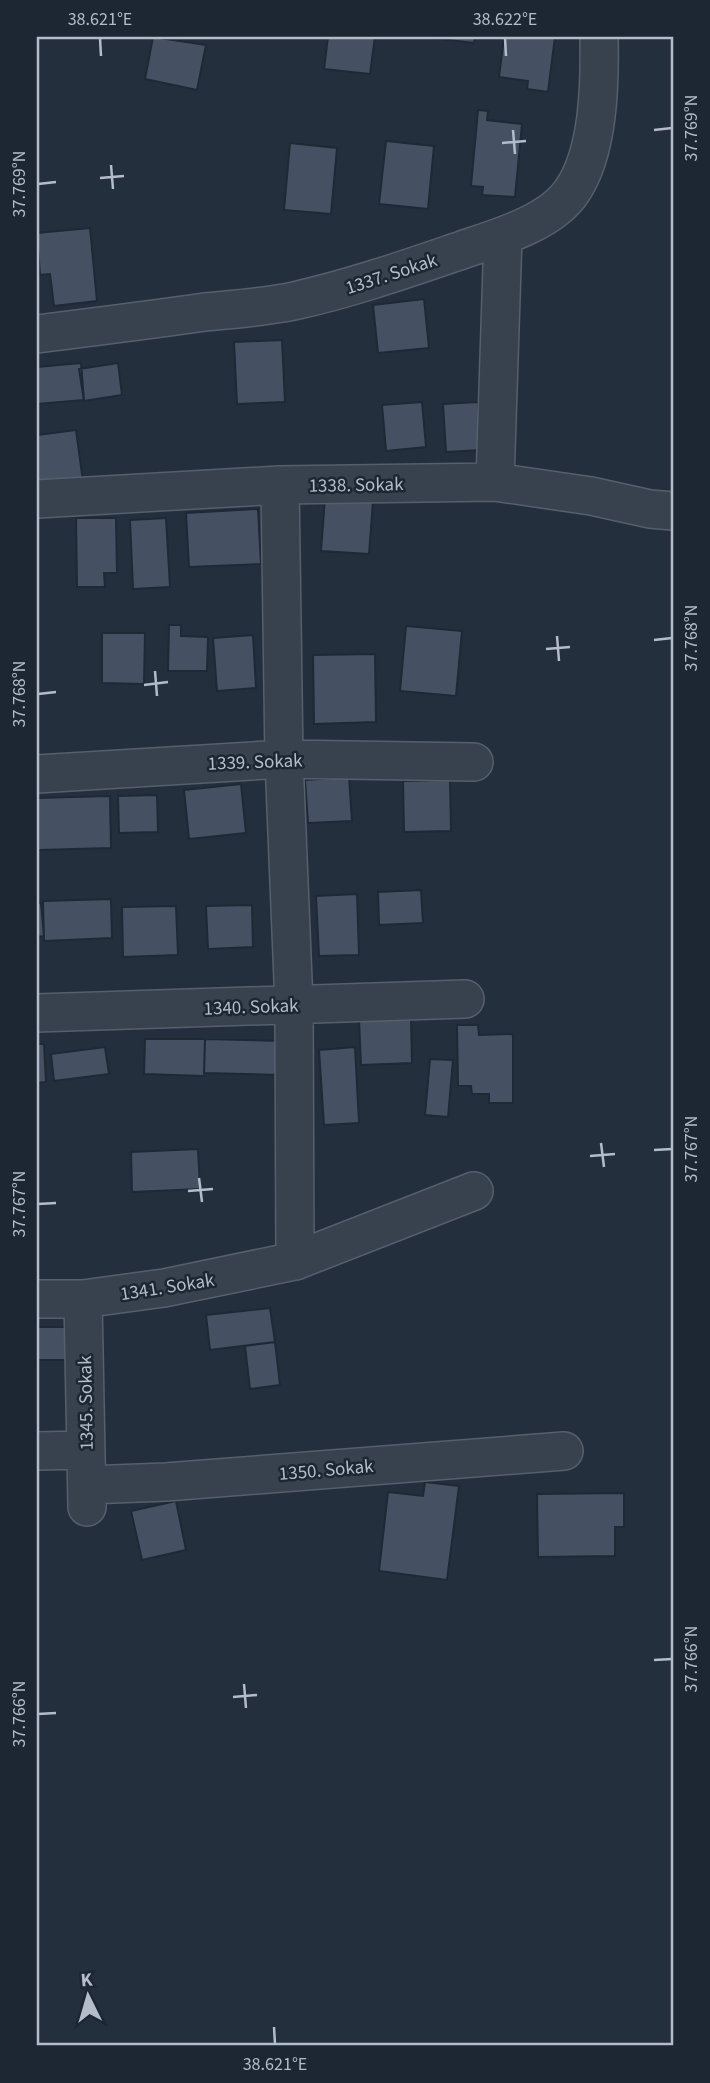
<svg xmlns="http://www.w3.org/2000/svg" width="710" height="2083" viewBox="0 0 710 2083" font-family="'Source Sans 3',sans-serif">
<rect width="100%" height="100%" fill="#242f3e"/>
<path fill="#455162" stroke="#1f2835" stroke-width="2" d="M153,37L206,45L197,90L145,79Z
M328,37H375L370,74L324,69Z
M423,37H475L474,43Z
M504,37H555L548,92L527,89L528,81L499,77Z
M478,110L488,111L487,120L522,124L515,197L482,195L483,187L471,186Z
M386,141L434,146L428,209L379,204Z
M290,143L337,148L331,214L284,210Z
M90,228L97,301L54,306L50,274L40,275L37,233Z
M424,299L429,348L378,353L373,305Z
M282,340L285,402L237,404L234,342Z
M81,363L84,400L37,404V367Z
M118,363L122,395L84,401L79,369Z
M422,402L426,447L386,451L382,405Z
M478,402L481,450L446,452L443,404Z
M76,430L83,481L38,486L37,435Z
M325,498L373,501L369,554L321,551Z
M258,509L261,564L189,567L186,513Z
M76,518H116L117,573H104L105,587H77Z
M166,518L170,587L133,589L130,520Z
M169,625H181V636L208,637L207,671H168Z
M406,626L462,631L456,696L400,691Z
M102,633H145L144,684L102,683Z
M253,635L256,688L217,691L213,638Z
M375,654L376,722L314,724L313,655Z
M349,777L352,821L308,823L305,780Z
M450,780L451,831L404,832L403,781Z
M241,784L246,833L189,839L184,790Z
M157,795L158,832L119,833L118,796Z
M110,796L111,848L38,850L37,798Z
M421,890L423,923L379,925L378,892Z
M357,894L359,955L319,956L316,896Z
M111,899L112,938L44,941L43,901Z
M37,903H41L44,936L37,937Z
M252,905L253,947L208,949L206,906Z
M176,906L178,955L123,957L122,907Z
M411,1018L412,1063L361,1065L359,1019Z
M457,1025H478L479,1035L513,1034V1103H489V1094H472L471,1086H458Z
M145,1039H205L204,1076L144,1074Z
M205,1039L282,1041L281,1075L204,1073Z
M37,1044H44L46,1082L37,1083Z
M105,1047L109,1074L54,1081L51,1054Z
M355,1047L359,1123L324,1125L319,1050Z
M430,1059L453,1060L448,1117L425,1115Z
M198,1149L200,1189L132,1192L131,1152Z
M270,1308L275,1342L210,1350L206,1315Z
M37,1327H69V1360H37Z
M275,1342L280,1385L250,1389L245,1346Z
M425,1482L459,1486L447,1580L379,1571L388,1492L423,1496Z
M624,1493V1527H615V1556L538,1557L537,1494Z
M176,1501L186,1550L142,1560L131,1511Z"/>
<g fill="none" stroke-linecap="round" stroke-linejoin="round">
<g stroke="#565f6c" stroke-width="40">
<path id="minor" d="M37,334C93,327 149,320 205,312C235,309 265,307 294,301C352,288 406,269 462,250C497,238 551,223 572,191C599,152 600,83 599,37
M495,482L503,236
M280,485L284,759L294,1005L295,1261
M37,499L280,485L495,482L591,496L650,509L673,511
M37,774L284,759L474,762
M37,1013L465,999
M37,1299H83L164,1288L295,1261L474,1191
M83,1299L87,1507
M37,1451L86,1450
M87,1485L166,1482L564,1451"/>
</g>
<use href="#minor" stroke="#38414e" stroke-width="37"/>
</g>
<path fill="none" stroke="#b4bcc9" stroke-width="2.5" d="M100,38L101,56M505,38L506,56M513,130L515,154M654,130L672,128M502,143L526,141M111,165L113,189M100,178L124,176M38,184L56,182M557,636L559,661M654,640L672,638M546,649L570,647M155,671L157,696M144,685L168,682M38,694L56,692M601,1143L604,1167M654,1150L672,1149M590,1156L615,1154M199,1178L202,1202M188,1191L213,1189M38,1204L56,1203M654,1660L672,1659M244,1684L246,1708M233,1697L257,1695M38,1714L56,1713M274,2027L275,2044"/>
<g text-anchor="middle" stroke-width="5" stroke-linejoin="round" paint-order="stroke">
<g font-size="19" fill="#b4bcc9" stroke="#1d2633">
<text transform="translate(391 273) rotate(-18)" y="7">1337. Sokak</text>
<text transform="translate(356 484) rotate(-1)" y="7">1338. Sokak</text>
<text transform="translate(255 761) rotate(-2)" y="7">1339. Sokak</text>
<text transform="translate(251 1006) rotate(-2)" y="7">1340. Sokak</text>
<text transform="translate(167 1286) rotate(-9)" y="7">1341. Sokak</text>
<text transform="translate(85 1403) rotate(-91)" y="7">1345. Sokak</text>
<text transform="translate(326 1469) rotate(-5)" y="7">1350. Sokak</text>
</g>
</g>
<rect width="710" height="2083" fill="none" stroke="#1d2633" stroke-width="77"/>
<g transform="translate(88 1996) rotate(355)" stroke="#1d2633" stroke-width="5" paint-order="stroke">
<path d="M0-5L12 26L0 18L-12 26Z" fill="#b4bcc9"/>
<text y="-10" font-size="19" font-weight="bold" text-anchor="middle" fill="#b4bcc9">K</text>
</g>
<rect x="38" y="38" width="634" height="2006" fill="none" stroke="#b4bcc9" stroke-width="2.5"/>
<g font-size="18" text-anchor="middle" fill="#b4bcc9">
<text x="100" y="25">38.621°E</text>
<text x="505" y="25">38.622°E</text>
<text transform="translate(691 128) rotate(-90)" y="6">37.769°N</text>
<text transform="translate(19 184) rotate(-90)" y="6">37.769°N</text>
<text transform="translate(691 638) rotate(-90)" y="6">37.768°N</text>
<text transform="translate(19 694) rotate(-90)" y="6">37.768°N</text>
<text transform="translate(691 1149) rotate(-90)" y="6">37.767°N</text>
<text transform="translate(19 1204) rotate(-90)" y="6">37.767°N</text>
<text transform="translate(691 1659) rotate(-90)" y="6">37.766°N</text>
<text transform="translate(19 1714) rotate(-90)" y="6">37.766°N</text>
<text x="275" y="2070">38.621°E</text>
</g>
</svg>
